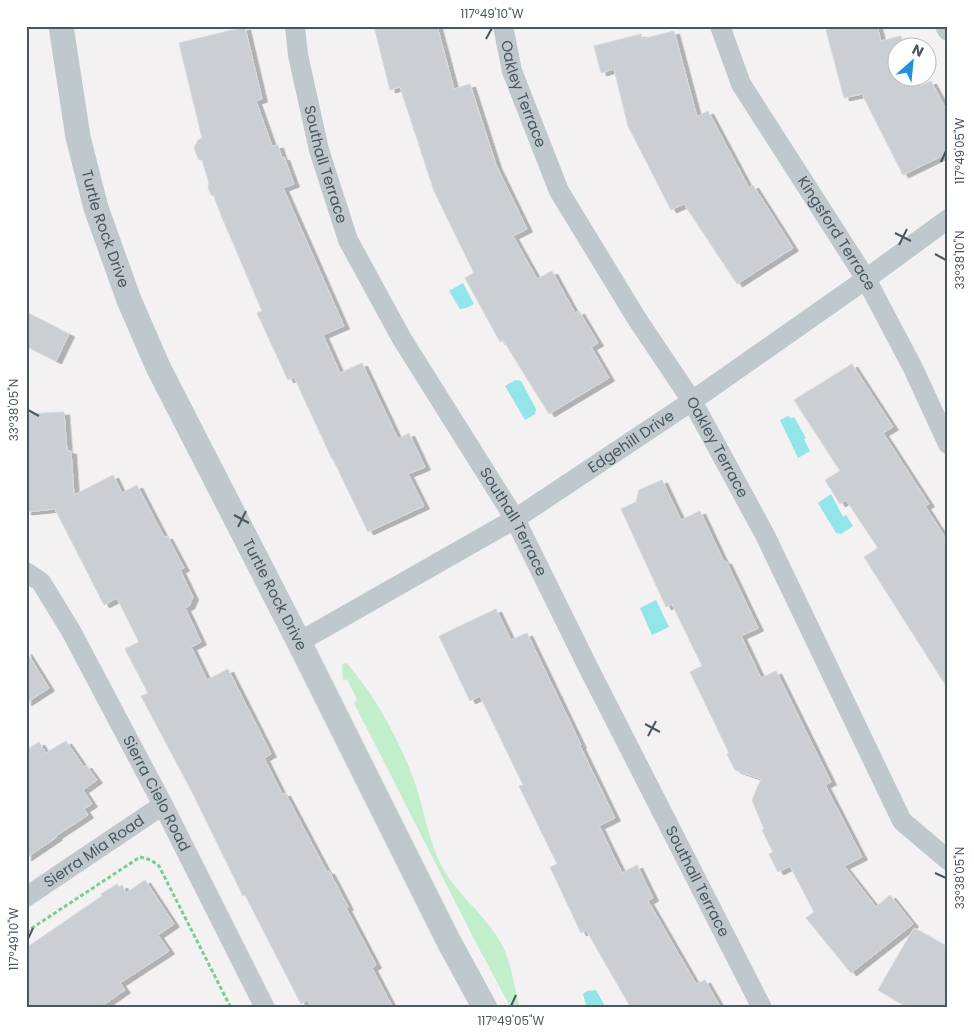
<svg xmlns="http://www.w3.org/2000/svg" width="974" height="1034" font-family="Poppins,sans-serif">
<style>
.green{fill:#c3eecc}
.water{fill:#92e5e9}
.building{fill:#cbcfd3;stroke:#d6d9dc;filter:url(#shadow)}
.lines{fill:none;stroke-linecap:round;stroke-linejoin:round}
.path{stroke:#7ccb97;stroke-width:3;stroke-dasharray:4 2.5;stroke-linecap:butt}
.minor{stroke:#bec8cd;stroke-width:20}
.tertiary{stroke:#bec8cd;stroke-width:25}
.ticks{fill:none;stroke:#4a585e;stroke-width:2}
.labels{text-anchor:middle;stroke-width:4;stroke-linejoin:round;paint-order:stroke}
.street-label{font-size:15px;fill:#4a585e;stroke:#fff}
.neatline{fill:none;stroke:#4a585e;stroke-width:2}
.ticks-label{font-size:12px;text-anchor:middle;fill:#4a585e}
</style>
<defs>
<filter id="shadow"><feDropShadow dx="5.5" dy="3" stdDeviation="0" flood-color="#0004"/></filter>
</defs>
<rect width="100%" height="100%" fill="#f3f1f2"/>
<path class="green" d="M345 663 348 664C355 674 364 684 371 695 388 721 403 750 414 780 424 808 428 840 442 867 458 896 487 916 502 945 512 964 514 987 520 1008H511L474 939 354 703 357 700 347 679 343 681 342 665Z"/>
<g class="water">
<path d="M463 283 474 304 466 308 460 309 449 291Z"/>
<path d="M515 380 521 381 536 409 535 414 525 420 505 386Z"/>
<path d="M788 416 791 418 794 417 806 438 804 439 810 451 798 458 780 420Z"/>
<path d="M831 494 843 517 846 515 853 526 841 534 836 533 818 503Z"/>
<path d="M656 600 669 627 652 635 640 608Z"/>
<path d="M596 990 606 1008H592L586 1005 583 994 587 991Z"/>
</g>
<g class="building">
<path d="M374 26H437L454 89 470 84 496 165 527 229 513 236 537 279 552 271 575 313 579 311 598 343 591 347 609 378 549 414 503 340 500 342 465 278 474 273 434 191 400 87 390 90Z"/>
<path d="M840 26H877L881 41 901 36 904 48H896V78H913L916 88 931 81 948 113V153L903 175 862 94 844 98 826 30Z"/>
<path d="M245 27 262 99 256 101 272 146 278 145 282 158 284 157 294 184 283 188 344 326 323 335 340 373 362 363 398 439 409 433 425 467 408 474 424 506 368 532 333 459H332L294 377 288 380 257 313 262 311 221 215 214 196 211 195 208 187 209 183 202 160H199L194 148 198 140 202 138 179 43Z"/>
<path d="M674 31 697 117 708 111 749 188 753 185 793 248 737 284 684 204 671 210 628 126 614 69 601 73 594 46 641 34 642 39Z"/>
<path d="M26 312 69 334 56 361 26 346Z"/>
<path d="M852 364 893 427 883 433 929 504 925 506 948 542V689L864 557 878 548 846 500 840 504 825 480 840 471 794 400Z"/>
<path d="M64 412 67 451H71L74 495 113 475 122 493 137 485 164 537 167 536 184 568 180 570 193 597 189 606 185 608 201 642 191 647 207 680 228 669 271 754 264 758 282 794 285 793 327 872 329 871 348 907 346 908 376 965 372 968 393 1008H311L308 1000 301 1004 245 895 243 896 192 792 141 696 148 693 125 649 139 642 117 598 104 605 55 509 26 512V414Z"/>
<path d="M662 480 681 520 700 511 724 562 726 561 758 628 741 636 761 678 776 671 831 782 825 785 862 857 844 866 876 907 890 895 913 924 851 973 806 918 814 912 790 866 778 872 769 854 773 852 762 830 764 829 752 800 761 779 735 770 727 754 729 753 690 672 702 666 672 604 666 607 621 509 636 502 639 490Z"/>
<path d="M496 609 511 640 527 633 581 745 580 746 615 818 599 826 622 873 637 865 653 898 648 901 696 984 705 980 721 1008H631L586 930 581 933 550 867 557 864 519 786 523 785 480 696 470 701 439 636Z"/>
<path d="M26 651 49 688 26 703Z"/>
<path d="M66 741 84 767 86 765 97 780 83 790 92 804 84 809 88 815 56 836 57 837 26 858V750L39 742 46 753Z"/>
<path d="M145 880 174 924 158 935 169 951 120 983 125 990 99 1008H26V948L102 896 101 894 117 884 119 887 122 885 126 893Z"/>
<path d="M914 928 948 947V1008H908L878 990Z"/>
</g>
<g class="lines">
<path class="path" d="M26 932 140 857 151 860 159 866 231 1008"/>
<g class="minor">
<path id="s1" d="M295 26 298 55 319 150 348 240 402 339 515 519 589 669 762 1008"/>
<path id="s2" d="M503 26 512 71 559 191 637 319 692 401 708 430 765 535 902 821 948 860"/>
<path id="s3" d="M720 26 741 84 866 279 913 368 948 444"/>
<path d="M945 26 948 31"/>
<path id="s4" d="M26 572 41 582 71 631 163 805 265 1008"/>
<path id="s5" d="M299 642 515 519 692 401 866 279 948 219"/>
<path id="s6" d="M26 897 163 805"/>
</g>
<path class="tertiary" id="s7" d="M61 26 78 137 96 208 129 300 158 367 299 642 449 942 485 1008"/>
</g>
<path class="ticks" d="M486 39 492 28M941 162 946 151M895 233 911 241M899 245 907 229M935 254 946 260M28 410 39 416M234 515 249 523M238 527 246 511M645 724 660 732M648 736 656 721M935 873 946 878M28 939 33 928M511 1006 516 995"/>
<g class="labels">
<g class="street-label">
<text dy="5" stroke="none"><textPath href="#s2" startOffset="71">Oakley Terrace</textPath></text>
<text dy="5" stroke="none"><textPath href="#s1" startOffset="142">Southall Terrace</textPath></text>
<text dy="5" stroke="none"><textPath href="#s7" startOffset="208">Turtle Rock Drive</textPath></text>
<text dy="5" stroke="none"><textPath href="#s3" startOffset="239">Kingsford Terrace</textPath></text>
<text dy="5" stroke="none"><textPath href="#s5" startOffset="388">Edgehill Drive</textPath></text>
<text dy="5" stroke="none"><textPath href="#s2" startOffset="476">Oakley Terrace</textPath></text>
<text dy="5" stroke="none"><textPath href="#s1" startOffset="548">Southall Terrace</textPath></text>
<text dy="5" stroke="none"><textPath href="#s7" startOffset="612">Turtle Rock Drive</textPath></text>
<text dy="5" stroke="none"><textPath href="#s4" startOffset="259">Sierra Cielo Road</textPath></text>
<text dy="5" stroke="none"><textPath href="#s6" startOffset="82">Sierra Mia Road</textPath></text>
<text dy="5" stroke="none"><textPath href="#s1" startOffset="952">Southall Terrace</textPath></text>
</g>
</g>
<rect width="974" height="1034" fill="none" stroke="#ffffff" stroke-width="55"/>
<g transform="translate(912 62) rotate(27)"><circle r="24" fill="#ffffff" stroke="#b7bcbf"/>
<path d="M0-4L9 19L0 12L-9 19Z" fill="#2192de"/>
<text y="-8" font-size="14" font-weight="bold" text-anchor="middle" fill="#4a585e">N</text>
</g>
<rect x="28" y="28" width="918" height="978" class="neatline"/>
<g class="ticks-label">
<text x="492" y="18">117°49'10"W</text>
<text transform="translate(960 151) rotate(-90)" y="4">117°49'05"W</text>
<text transform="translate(960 260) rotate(-90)" y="4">33°38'10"N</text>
<text transform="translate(14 410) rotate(-90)" y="4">33°38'05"N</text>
<text transform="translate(960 878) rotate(-90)" y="4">33°38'05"N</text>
<text transform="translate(14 939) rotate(-90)" y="4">117°49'10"W</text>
<text x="511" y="1025">117°49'05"W</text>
</g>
</svg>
